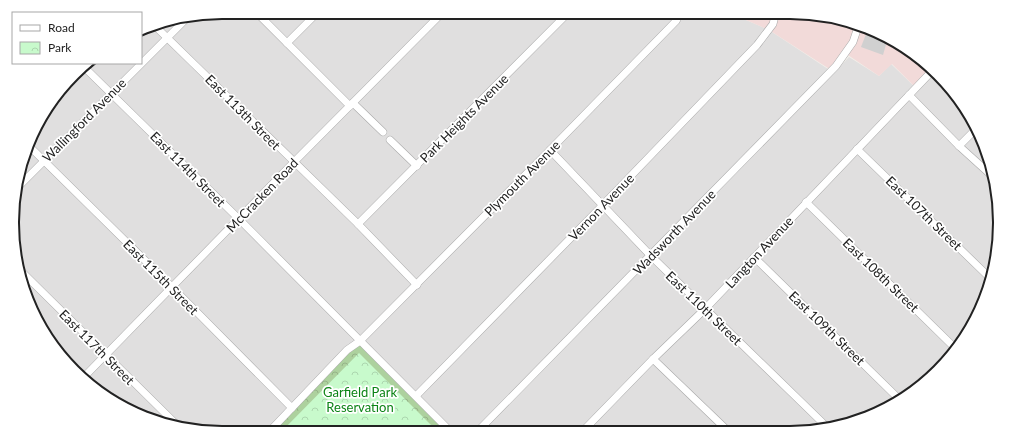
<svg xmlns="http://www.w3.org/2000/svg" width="1012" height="445" font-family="Lato,sans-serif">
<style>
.residential{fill:#e0dfdf}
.commercial{fill:#f2dad9}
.religious{fill:#d0d0d0}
.forest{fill:url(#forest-crowns)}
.park{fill:url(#park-crowns)}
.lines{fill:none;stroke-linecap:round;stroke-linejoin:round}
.minor-casing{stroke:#a9a9a9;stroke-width:8}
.minor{stroke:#fff;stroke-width:7}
.labels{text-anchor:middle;stroke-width:3.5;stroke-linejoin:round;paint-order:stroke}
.street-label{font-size:13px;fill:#222;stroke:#fff}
.park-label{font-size:13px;fill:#0c8416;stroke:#fff}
.rim{fill:none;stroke:#222;stroke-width:2}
</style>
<defs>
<pattern id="forest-crowns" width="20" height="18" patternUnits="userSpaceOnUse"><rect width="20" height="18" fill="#add19e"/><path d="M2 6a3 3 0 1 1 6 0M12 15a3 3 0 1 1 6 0" fill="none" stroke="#95b388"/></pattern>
<pattern id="park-crowns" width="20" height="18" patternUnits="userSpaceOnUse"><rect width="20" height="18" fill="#c8facc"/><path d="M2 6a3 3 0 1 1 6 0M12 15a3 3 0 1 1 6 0" fill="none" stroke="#acd6af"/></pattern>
</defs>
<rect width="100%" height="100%" fill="#f2efe9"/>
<path class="residential" d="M223 12H710L727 20 732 14 769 30 834 73 849 57 879 76 891 64 918 90 935 73 978 130 1000 209 989 290 964 340 928 381 882 411 817 431 223 433 155 422 84 381 40 328 16 263V182L40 117 84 64 86 63H141V31L155 23Z"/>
<path class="commercial" d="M710 12H790L857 23 928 64 933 70 916 88 892 64 879 76 845 53 831 70 769 30 732 14 727 20Z"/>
<path class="religious" d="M868 29 887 41 883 55 861 47Z"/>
<path class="forest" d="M360 341 451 432 268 433Z"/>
<path class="park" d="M359 353 438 432 280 433Z"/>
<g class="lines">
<g class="minor-casing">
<g id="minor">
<path d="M256 12 350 106"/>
<path d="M153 24 358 224 417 285"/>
<path d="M287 43 318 12"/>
<path d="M83 66 239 219 451 432"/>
<path d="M909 95 959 146 991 175"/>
<path d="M353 103 383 132"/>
<path d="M390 140 417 166"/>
<path d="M29 146 172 287 292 408"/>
<path d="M959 146 977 128"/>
<path d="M857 149 990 278"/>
<path d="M550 150 651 256 828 428"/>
<path d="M16 189 187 18"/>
<path d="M806 202 956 349"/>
<path d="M358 224 569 12"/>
<path d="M754 257 900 400"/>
<path d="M18 268 177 425"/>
<path d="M653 359 728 431"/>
<path d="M82 379 294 162 443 12"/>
<path d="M416 396 599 209 757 45 773 24 776 12"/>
<path d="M477 432 836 66 853 42 859 24"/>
<path d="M582 432 653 359 705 309 933 70"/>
<path d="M268 433 347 350 360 341 550 150 676 21 681 12"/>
</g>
</g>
<use href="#minor" class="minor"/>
</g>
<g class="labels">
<g class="street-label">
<text transform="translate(243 112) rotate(45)" y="5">East 113th Street</text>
<text transform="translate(464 118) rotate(-45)" y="5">Park Heights Avenue</text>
<text transform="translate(84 120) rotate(-45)" y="5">Wallingford Avenue</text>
<text transform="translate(188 169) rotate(45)" y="5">East 114th Street</text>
<text transform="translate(522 178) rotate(-45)" y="5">Plymouth Avenue</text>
<text transform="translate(262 195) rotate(-46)" y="5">McCracken Road</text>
<text transform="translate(601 207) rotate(-46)" y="5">Vernon Avenue</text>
<text transform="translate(924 213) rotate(44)" y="5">East 107th Street</text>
<text transform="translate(674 232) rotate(-46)" y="5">Wadsworth Avenue</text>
<text transform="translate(759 252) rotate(-47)" y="5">Langton Avenue</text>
<text transform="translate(881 275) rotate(44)" y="5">East 108th Street</text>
<text transform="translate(161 277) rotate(45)" y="5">East 115th Street</text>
<text transform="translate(704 308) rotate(44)" y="5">East 110th Street</text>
<text transform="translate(827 328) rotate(44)" y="5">East 109th Street</text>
<text transform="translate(97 347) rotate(45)" y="5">East 117th Street</text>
</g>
<g class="park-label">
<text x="360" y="397">Garfield Park<tspan x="360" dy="15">Reservation</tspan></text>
</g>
</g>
<path d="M0 0H1012V445H0ZM222 19H790A203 203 0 0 1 993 222V223A203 203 0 0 1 790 426H222A203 203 0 0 1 19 223V222A203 203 0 0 1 222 19Z" fill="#fff" fill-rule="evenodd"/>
<path class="rim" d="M222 19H790A203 203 0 0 1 993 222V223A203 203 0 0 1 790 426H222A203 203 0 0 1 19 223V222A203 203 0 0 1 222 19Z"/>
<rect x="12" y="12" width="130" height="52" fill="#ffffff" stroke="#a7a7a7"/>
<rect x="20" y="25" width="20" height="6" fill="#ffffff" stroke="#a7a7a7"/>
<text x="48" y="32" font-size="12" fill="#222222">Road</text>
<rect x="20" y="42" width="20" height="12" fill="url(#park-crowns)" stroke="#a7a7a7"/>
<text x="48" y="52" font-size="12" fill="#222222">Park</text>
</svg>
